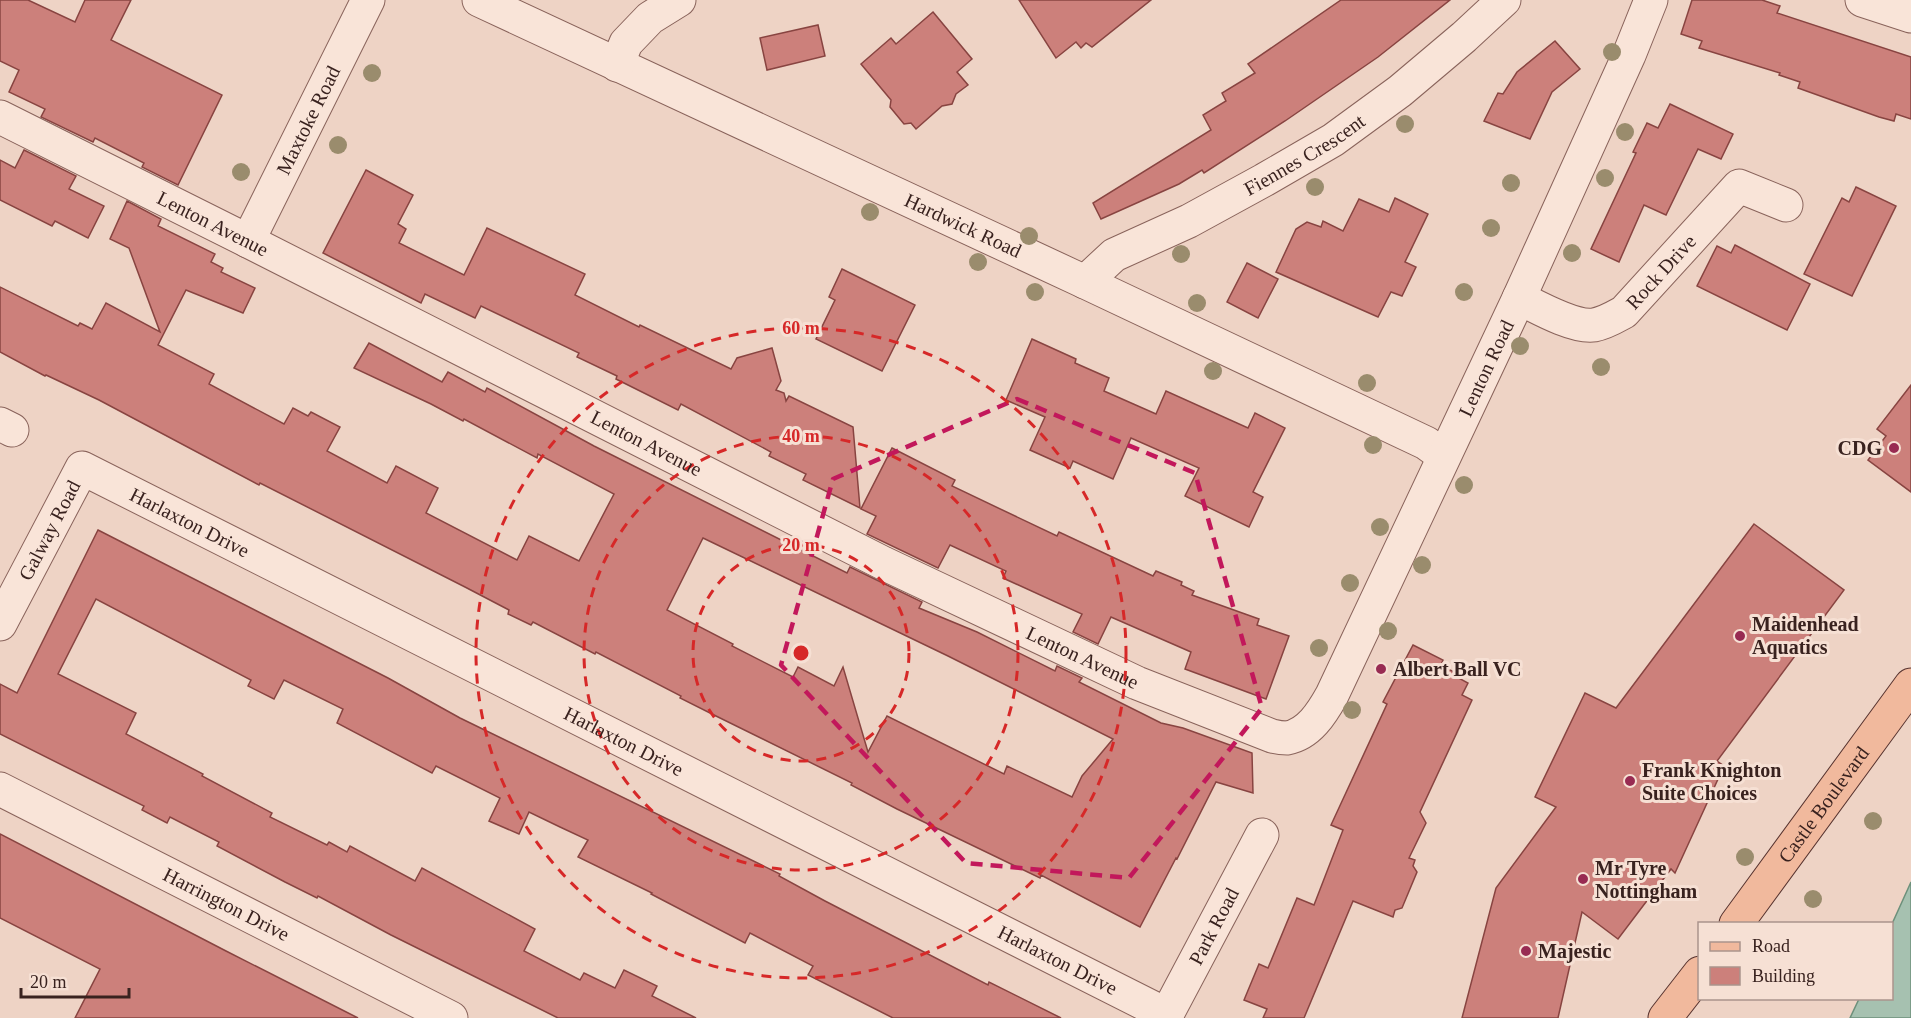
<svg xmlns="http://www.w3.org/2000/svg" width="1911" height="1018" font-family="'Times New Roman',serif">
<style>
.water{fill:#a6c1b0;stroke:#6d907b;stroke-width:1.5}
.building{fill:#cc807b;stroke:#884441;stroke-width:1.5;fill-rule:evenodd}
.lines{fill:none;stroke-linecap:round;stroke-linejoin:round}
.minor-casing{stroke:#89635b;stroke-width:35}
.major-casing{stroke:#57332f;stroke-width:35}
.minor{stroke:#f9e4d8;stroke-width:33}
.major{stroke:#f1b99d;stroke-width:33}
.tree{fill:#9a8c6d}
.marked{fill:none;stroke:#c2185b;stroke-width:4.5;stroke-dasharray:12 8;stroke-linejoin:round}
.ring{fill:none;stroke:#d62828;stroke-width:3;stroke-dasharray:10 8}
.poi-dot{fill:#982b52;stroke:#f6e0d4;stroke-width:2}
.labels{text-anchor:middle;stroke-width:6;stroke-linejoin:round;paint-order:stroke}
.street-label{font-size:20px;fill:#39221f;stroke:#f6e0d4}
.poi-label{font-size:20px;font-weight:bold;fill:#39221f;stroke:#f6e0d4;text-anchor:start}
.centre{fill:#d62828;stroke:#f6e0d4;stroke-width:3}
.ring-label{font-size:18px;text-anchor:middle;font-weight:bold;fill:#d62828;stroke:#f6e0d4;stroke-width:6;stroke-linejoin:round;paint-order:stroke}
</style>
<rect width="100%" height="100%" fill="#eed3c5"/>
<path class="water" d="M1911 882V1018H1850L1859 999 1892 998V924Z"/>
<g class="building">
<path d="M0 0H28L75 22 85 0H131L111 40 222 95 178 185 142 167 144 163 95 138 93 142 41 117 45 109 9 92 19 70 0 61Z"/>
<path d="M1019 0H1151L1092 47 1086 43 1081 48 1076 42 1056 58Z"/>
<path d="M1341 0H1450L1378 57 1285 121 1204 173 1202 170 1179 184 1101 219 1093 203 1211 130 1203 115 1226 101 1222 93 1255 73 1248 64Z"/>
<path d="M1692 0H1762L1780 6 1777 13 1911 57V119L1896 114 1894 121 1879 117 1798 88 1800 82 1779 75 1780 73 1699 48 1702 41 1681 34Z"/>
<path d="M933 12 972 59 957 72 968 85 956 94 952 104 942 106 916 129 911 123 904 124 890 107 891 100 861 64 891 38 896 44Z"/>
<path d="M818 25 825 56 767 70 760 38Z"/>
<path d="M1555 41 1580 69 1552 92 1530 139 1484 121 1498 93 1503 94 1517 72Z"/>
<path d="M1670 104 1733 134 1721 159 1698 149 1666 215 1644 205 1619 262 1591 249 1636 153 1633 152 1647 123 1658 128Z"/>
<path d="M24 150 76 176 69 189 104 206 88 238 55 221 52 226 0 200V160L15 168Z"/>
<path d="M366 170 413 195 398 224 406 229 399 243 464 275 487 228 585 274 575 295 639 327 640 325 731 369 737 358 772 348 781 381 776 390 784 393 786 401 789 396 853 427 860 508 803 480 806 474 769 456 771 452 681 404 678 410 616 379 617 376 577 357 579 353 481 306 475 318 425 294 421 303 323 253Z"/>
<path d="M1856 187 1896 206 1852 296 1804 274 1842 198 1849 202Z"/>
<path d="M1395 198 1428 214 1405 262 1416 267 1402 296 1391 292 1378 317 1276 272 1296 229 1307 222 1321 227 1323 221 1343 231 1359 199 1389 212Z"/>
<path d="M127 201 161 219 158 226 215 254 211 262 223 268 221 272 255 288 243 313 186 290 158 345 214 374 209 384 284 424 293 408 308 416 311 412 340 427 327 451 387 483 396 466 438 488 426 513 517 560 529 536 579 561 614 494 538 454 537 458 464 419 463 421 431 404 354 368 369 343 442 382 448 372 485 392 487 388 594 446 847 573 850 567 922 602 919 608 977 632 1055 671 1057 666 1082 678 1079 682 1161 723 1183 728 1252 753 1253 793 1216 782 1177 859 1176 858 1140 927 1041 875 1040 878 897 809 851 785 852 783 716 716 680 698 681 696 596 652 595 654 533 622 531 625 508 614 509 610 465 587 260 483 259 485 99 400 46 375 45 376 0 352V287L78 326 80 323 92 329 106 303 160 332 129 248 110 239ZM703 538 948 656 1113 739 1082 776 1072 797 1007 766 1004 774 887 716 868 752 843 667 834 686 798 667 793 677 732 646 733 644 667 610Z"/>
<path d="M1735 245 1810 284 1787 330 1697 286 1717 246 1731 253Z"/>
<path d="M1247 263 1278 279 1258 318 1227 302Z"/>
<path d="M842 269 915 305 882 371 816 339 835 300 829 297Z"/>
<path d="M1032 339 1076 359 1075 363 1109 378 1104 391 1156 414 1166 391 1248 428 1255 413 1285 428 1253 492 1263 497 1249 527 1185 496 1199 468 1131 438 1113 479 1073 461 1070 468 1030 450 1045 417 1006 400Z"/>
<path d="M1911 385V492L1868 460 1886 436 1877 429Z"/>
<path d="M892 448 955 480 952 486 1057 536 1059 532 1153 576 1156 571 1182 582 1181 585 1194 591 1192 595 1259 619 1257 625 1289 636 1266 699 1185 669 1191 652 1111 617 1098 644 1073 632 1082 614 1003 578 1006 571 950 545 938 568 867 534 876 516 861 509Z"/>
<path d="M1754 524 1844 590 1717 761 1724 766 1675 873 1671 869 1618 939 1582 912 1558 1018H1462L1496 888 1556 807 1535 797 1585 693 1616 708Z"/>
<path d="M98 530 388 678 460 718 780 874 779 876 825 901 988 985 989 982 1061 1018H893L808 975 813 966 750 933 745 943 651 894 652 893 578 857 588 840 560 827 529 812 519 834 489 821 500 798 436 766 432 773 337 723 343 709 284 680 274 699 248 686 251 680 96 599 58 674 136 713 126 734 203 774 202 776 272 813 270 817 327 845 329 842 347 852 350 846 415 881 422 868 535 929 524 951 580 980 584 973 615 988 624 970 657 986 652 996 696 1018H558L391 935 318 896 317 898 285 882 217 846 219 842 170 817 167 823 142 810 144 806 0 734V684L17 693Z"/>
<path d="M1413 645 1443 660 1441 665 1454 672 1453 675 1468 683 1462 695 1472 700 1420 812 1426 823 1409 858 1415 860 1413 866 1417 872 1402 908 1395 910 1393 917 1353 901 1304 1018H1263L1267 1009 1244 1000 1259 964 1268 968 1297 898 1314 905 1343 830 1331 825 1387 704 1383 702Z"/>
<path d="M0 834 226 951 358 1018H75L100 969 0 918Z"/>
</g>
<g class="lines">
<g class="minor-casing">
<g id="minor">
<path id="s1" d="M479 0 1085 282 1426 443 1444 456"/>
<path d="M1862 0 1911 16"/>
<path d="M617 65 626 43 650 18 679 0"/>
<path id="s2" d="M0 117 248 241 883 563 1137 683 1272 736C1276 737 1282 738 1287 738 1309 734 1322 713 1332 695L1519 298 1629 55 1651 0"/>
<path id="s3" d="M248 241 368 0"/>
<path id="s4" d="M1085 282 1114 255 1189 221 1264 180 1333 140 1400 91 1464 37 1504 0"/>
<path id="s5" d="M1519 298C1537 307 1574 328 1594 325 1605 323 1615 317 1624 312L1739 186 1786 205"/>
<path d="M0 424 12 430"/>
<path id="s6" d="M0 624 82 468 1167 1015"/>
<path id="s7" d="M0 789 451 1018"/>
<path id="s8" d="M1165 1018 1262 835"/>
</g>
</g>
<g class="major-casing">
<g id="major">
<path id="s9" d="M1736 924 1911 685"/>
<path d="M1665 1018 1700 973"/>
</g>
</g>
<use href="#minor" class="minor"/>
<use href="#major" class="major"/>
</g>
<g class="tree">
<circle cx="1612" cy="52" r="9"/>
<circle cx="372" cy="73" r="9"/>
<circle cx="1405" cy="124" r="9"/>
<circle cx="1625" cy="132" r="9"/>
<circle cx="338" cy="145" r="9"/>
<circle cx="241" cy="172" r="9"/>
<circle cx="1605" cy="178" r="9"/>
<circle cx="1511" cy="183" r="9"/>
<circle cx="1315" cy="187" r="9"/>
<circle cx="870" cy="212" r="9"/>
<circle cx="1491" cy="228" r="9"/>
<circle cx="1029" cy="236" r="9"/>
<circle cx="1572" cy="253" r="9"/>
<circle cx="1181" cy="254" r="9"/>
<circle cx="978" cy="262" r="9"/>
<circle cx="1035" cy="292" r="9"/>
<circle cx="1464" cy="292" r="9"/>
<circle cx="1197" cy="303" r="9"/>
<circle cx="1520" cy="346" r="9"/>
<circle cx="1601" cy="367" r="9"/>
<circle cx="1213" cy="371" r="9"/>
<circle cx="1367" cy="383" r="9"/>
<circle cx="1373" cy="445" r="9"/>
<circle cx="1464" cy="485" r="9"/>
<circle cx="1380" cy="527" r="9"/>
<circle cx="1422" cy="565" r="9"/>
<circle cx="1350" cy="583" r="9"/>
<circle cx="1388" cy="631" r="9"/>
<circle cx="1319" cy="648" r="9"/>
<circle cx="1352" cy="710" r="9"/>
<circle cx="1873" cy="821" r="9"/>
<circle cx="1745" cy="857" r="9"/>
<circle cx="1813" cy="899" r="9"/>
</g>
<path class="marked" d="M1017 399 1195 473 1262 708 1129 878 966 863 781 665 833 479Z"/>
<g class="ring">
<circle cx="801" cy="653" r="108"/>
<circle cx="801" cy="653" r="217"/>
<circle cx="801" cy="653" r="325"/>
</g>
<g class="poi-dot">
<circle cx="1894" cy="448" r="6"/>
<circle cx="1740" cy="636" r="6"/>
<circle cx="1381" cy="669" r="6"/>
<circle cx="1630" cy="781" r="6"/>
<circle cx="1583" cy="879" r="6"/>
<circle cx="1526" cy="951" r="6"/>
</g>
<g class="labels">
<g class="street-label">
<text dy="7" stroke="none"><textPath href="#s3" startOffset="135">Maxtoke Road</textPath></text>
<text dy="7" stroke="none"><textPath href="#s4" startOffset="255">Fiennes Crescent</textPath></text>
<text dy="7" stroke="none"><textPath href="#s2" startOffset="238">Lenton Avenue</textPath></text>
<text dy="7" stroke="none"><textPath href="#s1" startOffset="534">Hardwick Road</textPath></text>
<text dy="7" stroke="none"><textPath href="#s5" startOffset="168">Rock Drive</textPath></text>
<text dy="7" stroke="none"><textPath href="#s2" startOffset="1856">Lenton Road</textPath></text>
<text dy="7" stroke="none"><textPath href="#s2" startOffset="724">Lenton Avenue</textPath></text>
<text dy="7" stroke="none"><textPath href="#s6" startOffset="297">Harlaxton Drive</textPath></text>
<text dy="7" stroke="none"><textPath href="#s6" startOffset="106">Galway Road</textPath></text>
<text dy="7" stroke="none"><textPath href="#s2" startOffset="1210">Lenton Avenue</textPath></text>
<text dy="7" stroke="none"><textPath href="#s6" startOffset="783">Harlaxton Drive</textPath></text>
<text dy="7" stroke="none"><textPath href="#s9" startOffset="148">Castle Boulevard</textPath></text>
<text dy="7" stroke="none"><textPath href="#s7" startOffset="254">Harrington Drive</textPath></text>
<text dy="7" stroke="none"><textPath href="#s8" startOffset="104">Park Road</textPath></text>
<text dy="7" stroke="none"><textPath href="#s6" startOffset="1269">Harlaxton Drive</textPath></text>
</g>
<g class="poi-label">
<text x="1882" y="455" text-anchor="end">CDG</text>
<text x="1752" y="631">Maidenhead<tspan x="1752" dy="23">Aquatics</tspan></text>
<text x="1393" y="676">Albert Ball VC</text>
<text x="1642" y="777">Frank Knighton<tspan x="1642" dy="23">Suite Choices</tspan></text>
<text x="1595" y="875">Mr Tyre<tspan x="1595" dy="23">Nottingham</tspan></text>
<text x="1538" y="958">Majestic</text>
</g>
</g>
<circle cx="801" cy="653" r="9" class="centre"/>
<g class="ring-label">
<text x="801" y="334">60 m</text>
<text x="801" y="442">40 m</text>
<text x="801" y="551">20 m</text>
</g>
<rect x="1698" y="922" width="195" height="78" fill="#f6e0d4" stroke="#aa948c" stroke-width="1.5"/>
<rect x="1710" y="942" width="30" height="9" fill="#f1b99d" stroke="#aa948c" stroke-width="1.5"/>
<text x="1752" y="952" font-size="18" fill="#39221f">Road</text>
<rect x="1710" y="967" width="30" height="18" fill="#cc807b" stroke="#aa948c" stroke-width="1.5"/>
<text x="1752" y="982" font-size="18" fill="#39221f">Building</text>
<path d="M21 988v9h108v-9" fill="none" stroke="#39221f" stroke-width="3"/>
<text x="30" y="988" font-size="18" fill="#39221f" stroke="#f6e0d4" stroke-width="4.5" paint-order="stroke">20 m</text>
</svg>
